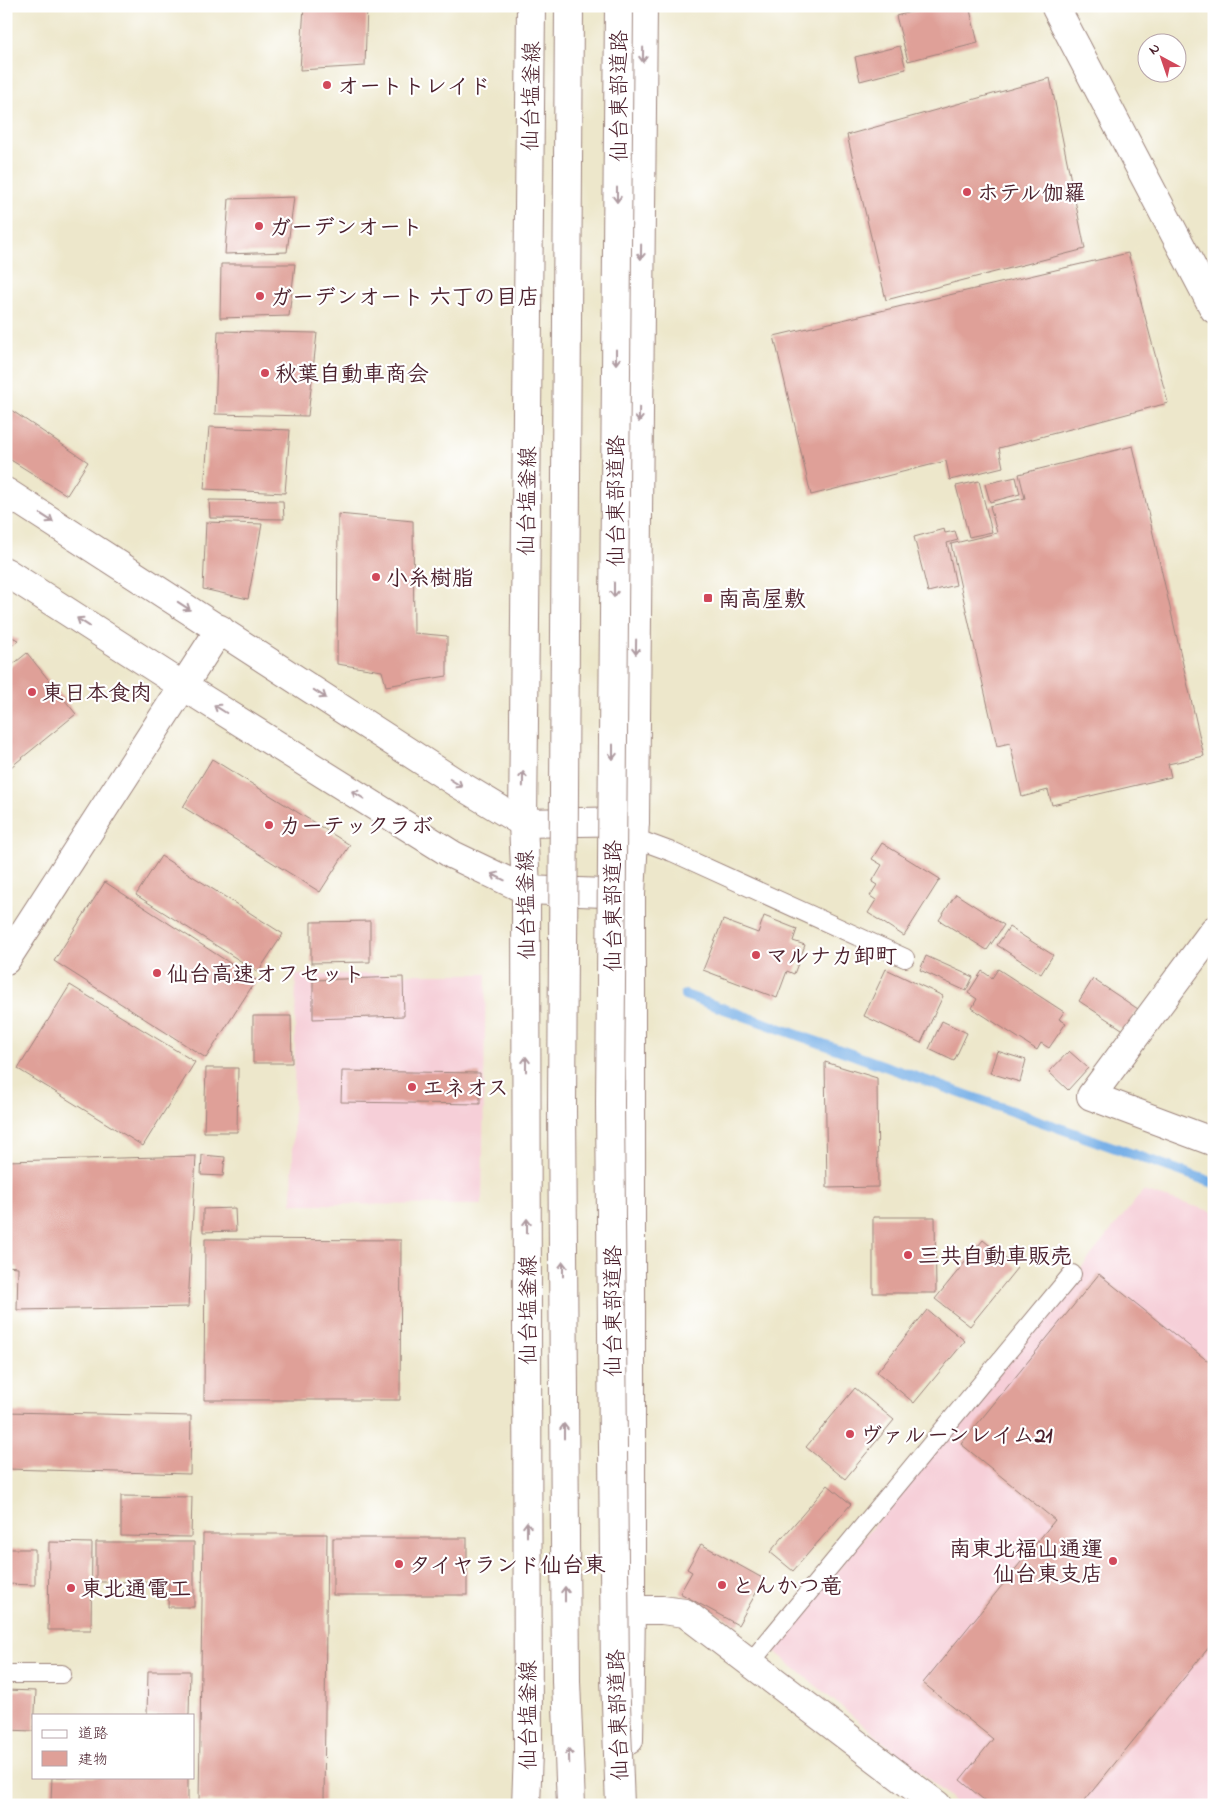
<svg xmlns="http://www.w3.org/2000/svg" width="1220" height="1811" font-family="'Indie Flower','Klee One',sans-serif">
<style>
.built{fill:#f6cfd8}
.lines{fill:none;stroke-linecap:round;stroke-linejoin:round}
.stream{stroke:#78b0e7;stroke-width:10}
.building{fill:#dfa098}
.lane-casing{stroke:#9c837b;stroke-width:20}
.street-casing{stroke:#9c837b;stroke-width:30}
.secondary-casing{stroke:#9c837b;stroke-width:30}
.primary-casing{stroke:#9c837b;stroke-width:30}
.lane{stroke:#fff;stroke-width:18}
.street{stroke:#fff;stroke-width:28}
.secondary{stroke:#fff;stroke-width:28}
.primary{stroke:#fff;stroke-width:28}
.highway-bridge-casing{stroke:#9c837b;stroke-width:30;stroke-linecap:butt}
.highway-bridge{stroke:#fff;stroke-width:28}
.oneway{stroke:#ae9aa0}
.poi-dot{fill:#d1495b;stroke:#fff;stroke-width:2}
.labels{text-anchor:middle;stroke-width:4.5;stroke-linejoin:round;paint-order:stroke}
.poi-label{font-size:22px;font-weight:bold;fill:#4a1f2b;stroke:#fff;text-anchor:start}
.street-label{font-size:22px;fill:#4a1f2b;stroke:#fff}
</style>
<rect width="100%" height="100%" fill="#fff"/>
<filter id="ink" filterUnits="userSpaceOnUse"><feTurbulence type="fractalNoise" baseFrequency=".02" numOctaves="2"/><feDisplacementMap in="SourceGraphic" scale="10" xChannelSelector="R" yChannelSelector="G"/><feConvolveMatrix kernelMatrix="1 2 1 2 8 2 1 2 1" color-interpolation-filters="sRGB"/></filter>
<filter id="wash" filterUnits="userSpaceOnUse"><feTurbulence type="fractalNoise" baseFrequency=".0096" numOctaves="4" result="noise"/><feDisplacementMap in="SourceGraphic" scale="20" xChannelSelector="R" yChannelSelector="G"/><feGaussianBlur stdDeviation="1.12" result="paint"/><feColorMatrix in="noise" values="0 0 0 0 0 0 0 0 0 0 0 0 0 0 0 0 0 1.4 0 .05"/><feComposite in="paint" operator="in"/></filter>
<g filter="url(#wash)">
<rect width="100%" height="100%" fill="#ede7cb"/>
<g class="built">
<path d="M296 974H486L482 1205 292 1204Z"/>
<path d="M1143 1191 1214 1212V1805H955L950 1797 773 1650Z"/>
</g>
<g class="lines">
<path class="stream" d="M685 995 1214 1183"/>
</g>
<g id="blocks">
<g class="building">
<path d="M304 6H367L365 66 300 70Z"/>
<path d="M933 6H969L978 43 908 61 896 16Z"/>
<path d="M900 46 906 69 860 81 855 57Z"/>
<path d="M1050 78 1085 249 886 300 847 135Z"/>
<path d="M294 197 287 252 225 254 229 199Z"/>
<path d="M1128 253 1168 403 999 448 1003 467 950 480 946 461 811 495 774 336Z"/>
<path d="M221 264H295L289 316 220 318Z"/>
<path d="M218 331 317 333 308 416 215 414Z"/>
<path d="M8 408 88 462 67 495 6 457V410Z"/>
<path d="M209 427 290 430 285 493 204 489Z"/>
<path d="M1133 446 1204 756 1168 764 1171 777 1052 805 1048 790 1022 797 1010 743 997 746 951 544 997 533 990 506 1025 498 1019 474Z"/>
<path d="M1016 477 1020 494 990 502 985 484Z"/>
<path d="M979 481 992 532 969 537 956 486Z"/>
<path d="M209 500 283 501 284 519 210 518Z"/>
<path d="M338 514 413 521 414 633 447 636V676L386 686 382 671 337 664Z"/>
<path d="M206 522 262 524 248 599 203 589Z"/>
<path d="M944 529 945 533 955 531 958 540 947 543 956 585 928 592 914 537Z"/>
<path d="M6 635 19 640 6 650Z"/>
<path d="M27 653 76 714 6 771V670Z"/>
<path d="M212 759 350 845 320 892 183 807Z"/>
<path d="M882 843 940 879 904 936 868 913 876 900 870 896 877 885 872 882 882 865 872 859Z"/>
<path d="M161 856 283 934 258 972 136 895Z"/>
<path d="M105 882 256 980 206 1058 54 961Z"/>
<path d="M956 894 1004 925 987 950 939 920Z"/>
<path d="M764 916 797 929 793 941 805 945 794 974 787 971 777 998 703 970 723 920 758 933Z"/>
<path d="M370 921V962L311 963V922Z"/>
<path d="M1009 927 1053 955 1041 974 997 945Z"/>
<path d="M926 956 973 977 966 991 920 970Z"/>
<path d="M886 969 943 996 921 1043 864 1016Z"/>
<path d="M998 969 1064 1012 1059 1019 1066 1023 1049 1048 1041 1043 1037 1050 972 1008 977 999 968 993 982 971 992 978Z"/>
<path d="M403 977 404 1016 313 1019V980Z"/>
<path d="M1093 979 1138 1009 1125 1031 1079 1001Z"/>
<path d="M70 985 195 1062 143 1146 18 1069Z"/>
<path d="M253 1016H291L292 1063H253Z"/>
<path d="M942 1021 967 1033 954 1061 929 1049Z"/>
<path d="M997 1051 1026 1060 1020 1082 990 1073Z"/>
<path d="M1069 1051 1088 1068 1068 1090 1049 1072Z"/>
<path d="M825 1062 877 1078 878 1187 827 1188Z"/>
<path d="M206 1068H238L237 1132H204Z"/>
<path d="M342 1071 480 1073V1104L341 1102Z"/>
<path d="M202 1155 225 1157 223 1176 201 1175Z"/>
<path d="M196 1156 188 1307 17 1310 18 1267 6 1266V1161Z"/>
<path d="M235 1208 236 1231 203 1232V1209Z"/>
<path d="M873 1217H935L936 1293H873Z"/>
<path d="M205 1239 401 1240 400 1400H204Z"/>
<path d="M983 1240 1017 1268 970 1326 935 1299Z"/>
<path d="M1099 1274 1214 1366V1641L1081 1805H990L960 1780 993 1739 923 1683 1055 1520 961 1444Z"/>
<path d="M927 1310 965 1341 914 1403 877 1372Z"/>
<path d="M855 1388 894 1420 845 1479 806 1447Z"/>
<path d="M6 1412 191 1416 190 1474 6 1469Z"/>
<path d="M828 1485 851 1504 793 1571 770 1552Z"/>
<path d="M121 1496 192 1497 191 1537 121 1536Z"/>
<path d="M203 1534H327L324 1802 199 1801Z"/>
<rect x="333" y="1538" width="134" height="57"/>
<path d="M49 1542 92 1543 91 1630H48Z"/>
<path d="M96 1542H194V1607H168L169 1582H96Z"/>
<path d="M701 1544 764 1579 738 1625 680 1593 692 1572 687 1569Z"/>
<path d="M6 1549H35V1585L6 1584Z"/>
<path d="M148 1671H190L189 1715H147Z"/>
<path d="M6 1690 36 1691 34 1731 6 1730Z"/>
<path d="M52 1777H188V1803L51 1802Z"/>
</g>
</g>
</g>
<g filter="url(#ink)">
<use href="#blocks" fill-opacity="0" stroke="#9c837b" stroke-width="1"/>
<g class="lines">
<g class="lane-casing">
<g id="lane">
<path d="M634 838 672 852 905 958"/>
<path d="M750 1663 1072 1274"/>
<path d="M6 1674H62"/>
</g>
</g>
<g class="street-casing">
<g id="street">
<path d="M1056 8 1214 309"/>
<path d="M1214 930 1091 1096 1214 1142"/>
<path d="M631 1610H662L685 1613 937 1805"/>
</g>
</g>
<g class="secondary-casing">
<g id="secondary">
<path d="M6 492 455 782 523 823 635 821"/>
<path d="M6 572 183 686 453 855 526 890 631 894"/>
<path d="M6 960 220 629"/>
</g>
</g>
<g class="primary-casing">
<g id="primary">
<path d="M629 1740 631 1610V894L635 821 643 6"/>
<path d="M526 1805 528 1752 526 890 523 823 531 6"/>
</g>
</g>
<use href="#lane" class="lane"/>
<use href="#street" class="street"/>
<use href="#secondary" class="secondary"/>
<use href="#primary" class="primary"/>
<g class="highway-bridge-casing">
<g id="highway-bridge">
<path d="M569 6 562 1106 566 1681 571 1805"/>
<path d="M619 6 610 1104 615 1678 620 1805"/>
</g>
</g>
<use href="#highway-bridge" class="highway-bridge"/>
</g>
<defs><path id="oneway-shaft" d="M-6 0H5M1.5-3L5.5 0L1.5 3" fill="none" stroke-width="1.6" stroke-linecap="round" stroke-linejoin="round" transform="scale(1.25)"/></defs>
<g class="oneway">
<use href="#oneway-shaft" transform="translate(643 55) rotate(91)"/>
<use href="#oneway-shaft" transform="translate(617 195) rotate(90)"/>
<use href="#oneway-shaft" transform="translate(641 252) rotate(91)"/>
<use href="#oneway-shaft" transform="translate(616 357) rotate(90)"/>
<use href="#oneway-shaft" transform="translate(639 415) rotate(91)"/>
<use href="#oneway-shaft" transform="translate(47 518) rotate(33)"/>
<use href="#oneway-shaft" transform="translate(614 590) rotate(90)"/>
<use href="#oneway-shaft" transform="translate(184 606) rotate(33)"/>
<use href="#oneway-shaft" transform="translate(83 622) rotate(-147)"/>
<use href="#oneway-shaft" transform="translate(636 647) rotate(91)"/>
<use href="#oneway-shaft" transform="translate(320 694) rotate(33)"/>
<use href="#oneway-shaft" transform="translate(220 709) rotate(-148)"/>
<use href="#oneway-shaft" transform="translate(613 752) rotate(90)"/>
<use href="#oneway-shaft" transform="translate(523 779) rotate(-89)"/>
<use href="#oneway-shaft" transform="translate(456 783) rotate(32)"/>
<use href="#oneway-shaft" transform="translate(358 795) rotate(-148)"/>
<use href="#oneway-shaft" transform="translate(498 877) rotate(-154)"/>
<use href="#oneway-shaft" transform="translate(526 1064) rotate(-90)"/>
<use href="#oneway-shaft" transform="translate(527 1226) rotate(-90)"/>
<use href="#oneway-shaft" transform="translate(563 1269) rotate(-90)"/>
<use href="#oneway-shaft" transform="translate(564 1431) rotate(-90)"/>
<use href="#oneway-shaft" transform="translate(527 1529) rotate(-90)"/>
<use href="#oneway-shaft" transform="translate(565 1594) rotate(-90)"/>
<use href="#oneway-shaft" transform="translate(569 1756) rotate(-92)"/>
</g>
</g>
<g class="poi-dot">
<circle cx="327" cy="85" r="5"/>
<circle cx="967" cy="192" r="5"/>
<circle cx="259" cy="226" r="5"/>
<circle cx="260" cy="296" r="5"/>
<circle cx="265" cy="373" r="5"/>
<circle cx="376" cy="577" r="5"/>
<rect x="703" y="593" width="10" height="10" rx="2.5"/>
<circle cx="32" cy="692" r="5"/>
<circle cx="269" cy="825" r="5"/>
<circle cx="756" cy="955" r="5"/>
<circle cx="157" cy="973" r="5"/>
<circle cx="412" cy="1087" r="5"/>
<circle cx="908" cy="1255" r="5"/>
<circle cx="850" cy="1434" r="5"/>
<circle cx="1113" cy="1561" r="5"/>
<circle cx="399" cy="1564" r="5"/>
<circle cx="722" cy="1585" r="5"/>
<circle cx="71" cy="1588" r="5"/>
</g>
<g class="labels">
<g class="poi-label">
<text x="337" y="93">オートトレイド</text>
<text x="977" y="200">ホテル伽羅</text>
<text x="269" y="234">ガーデンオート</text>
<text x="270" y="304">ガーデンオート 六丁の目店</text>
<text x="275" y="381">秋葉自動車商会</text>
<text x="386" y="585">小糸樹脂</text>
<text x="718" y="606">南高屋敷</text>
<text x="42" y="700">東日本食肉</text>
<text x="279" y="833">カーテックラボ</text>
<text x="766" y="963">マルナカ卸町</text>
<text x="167" y="981">仙台高速オフセット</text>
<text x="422" y="1095">エネオス</text>
<text x="918" y="1263">三共自動車販売</text>
<text x="860" y="1442">ヴァルーンレイム21</text>
<text x="1103" y="1556" text-anchor="end">南東北福山通運<tspan x="1103" dy="25">仙台東支店</tspan></text>
<text x="409" y="1572">タイヤランド仙台東</text>
<text x="732" y="1593">とんかつ竜</text>
<text x="81" y="1596">東北通電工</text>
</g>
<g class="street-label">
<text transform="translate(530 96) rotate(-89)" y="8">仙台塩釜線</text>
<text transform="translate(618 96) rotate(-90)" y="8">仙台東部道路</text>
<text transform="translate(526 501) rotate(-89)" y="8">仙台塩釜線</text>
<text transform="translate(615 501) rotate(-90)" y="8">仙台東部道路</text>
<text transform="translate(525 905) rotate(-91)" y="8">仙台塩釜線</text>
<text transform="translate(612 906) rotate(-90)" y="8">仙台東部道路</text>
<text transform="translate(527 1310) rotate(-90)" y="8">仙台塩釜線</text>
<text transform="translate(612 1311) rotate(-90)" y="8">仙台東部道路</text>
<text transform="translate(527 1715) rotate(-90)" y="8">仙台塩釜線</text>
<text transform="translate(617 1715) rotate(-92)" y="8">仙台東部道路</text>
</g>
</g>
<rect width="1220" height="1811" fill="none" stroke="#fff" stroke-width="25"/>
<rect x="32" y="1714" width="162" height="65" fill="#ffffff" stroke="#b7a5aa"/>
<rect x="42" y="1730" width="25" height="8" fill="#ffffff" stroke="#b7a5aa"/>
<text x="78" y="1738" font-size="15" fill="#4a1f2b">道路</text>
<rect x="42" y="1751" width="25" height="15" fill="#dfa098" stroke="#b7a5aa"/>
<text x="78" y="1764" font-size="15" fill="#4a1f2b">建物</text>
<g transform="translate(1162 58) rotate(320)"><circle r="24" fill="#ffffff" stroke="#b7a5aa"/>
<path d="M0-4L9 19L0 12L-9 19Z" fill="#d1495b"/>
<text y="-8" font-size="14" font-weight="bold" text-anchor="middle" fill="#4a1f2b">N</text>
</g>
</svg>
